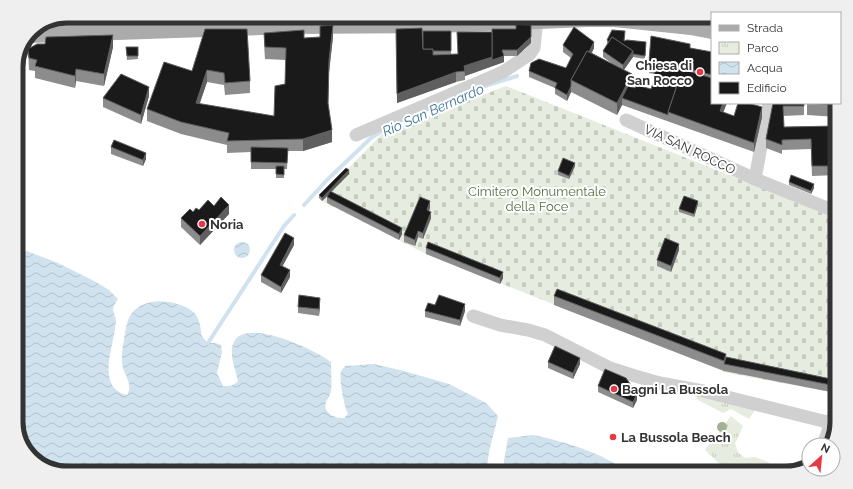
<svg xmlns="http://www.w3.org/2000/svg" width="853" height="489" font-family="Raleway,sans-serif">
<style>
.cemetery{fill:url(#cemetery-stones)}
.park{fill:url(#park-tufts)}
.water{fill:url(#water-waves)}
.lines{fill:none;stroke-linecap:round;stroke-linejoin:round}
.stream{stroke:#cfe2ee;stroke-width:4}
.minor{stroke:#d0d0d0;stroke-width:13}
.primary{stroke:#ababab;stroke-width:20}
.tree{fill:#a2b095}
.wall{fill:#8c8c8c}
.shaded-wall{fill:#5f5f5f}
.building{fill:#1a1a1a;stroke:#5f5f5f}
.poi-dot{fill:#e63946;stroke:#fff;stroke-width:1.5}
.labels{text-anchor:middle;stroke-width:4;stroke-linejoin:round;paint-order:stroke}
.poi-label{font-size:13px;font-weight:bold;fill:#333;stroke:#fff;text-anchor:start}
.street-label{font-size:13px;fill:#333;stroke:#fff}
.park-label{font-size:13px;fill:#56703f;stroke:#fff}
.water-label{font-size:14px;font-style:italic;fill:#3f7597;stroke:#fff}
.rim{fill:none;stroke:#333;stroke-width:5}
</style>
<defs>
<pattern id="cemetery-stones" width="16" height="16" patternUnits="userSpaceOnUse"><rect width="16" height="16" fill="#e6ecdf"/><path d="M2 7V4a2 2 0 0 1 4 0v3zM10 15v-3a2 2 0 0 1 4 0v3z" fill="#c6cbc0"/></pattern>
<pattern id="park-tufts" width="24" height="20" patternUnits="userSpaceOnUse"><rect width="24" height="20" fill="#e6ecdf"/><path d="M3 7l-1-3M5 7V3M7 7l1-3M15 17l-1-3M17 17v-4M19 17l1-3" fill="none" stroke="#c6cbc0"/></pattern>
<pattern id="water-waves" width="16" height="10" patternUnits="userSpaceOnUse"><rect width="16" height="10" fill="#cfe2ee"/><path d="M0 5q4-4 8 0t8 0" fill="none" stroke="#b2c2cd"/></pattern>
</defs>
<rect width="100%" height="100%" fill="#fff"/>
<path class="cemetery" d="M506 86 837 218 836 393 728 373 426 254 322 201 319 198 381 135Z"/>
<g class="park">
<path d="M698 394 755 410 749 419 731 409 723 413 696 399Z"/>
<path d="M731 416 743 426 735 444 738 452 745 458 755 457 770 463 765 473H729L705 450Z"/>
</g>
<g class="water">
<circle cx="242" cy="250" r="8"/>
<path d="M16 247 58 263 96 282 109 290 118 299C116 302 114 305 113 308 113 312 115 316 116 320 116 323 115 326 115 329 112 350 97 388 127 395 134 383 123 375 122 363 121 355 123 346 124 339 125 333 126 326 128 320 134 304 153 299 169 302 179 304 190 307 196 315 201 322 200 329 202 336 203 338 206 341 208 343H215L221 345 222 352 217 373 223 386C230 386 233 386 238 381 236 371 229 355 233 344 244 315 315 350 331 362 331 371 332 381 331 391 330 396 328 398 326 402 322 413 336 419 344 418L348 414C344 406 339 380 341 371 342 370 344 367 345 366L374 364 404 371 449 384 486 403 498 416C495 431 485 459 488 473H67L42 466 25 450 16 425Z"/>
<path d="M533 435C563 441 604 453 628 473H504V461L508 438Z"/>
</g>
<g class="lines">
<g class="stream">
<path d="M485 86 517 76"/>
<path d="M304 205 327 180 371 138 385 129"/>
<path d="M208 343 284 226 294 215"/>
</g>
<g class="minor">
<path d="M107 16 109 29"/>
<path d="M626 120 755 179 837 212"/>
<path d="M356 135 503 72 530 54 534 48 537 19"/>
<path d="M755 179 769 103"/>
<path d="M473 316 500 325 528 330 545 335 610 368 635 376 660 383 703 391 831 423"/>
<path d="M823 445 837 406"/>
</g>
<path class="primary" d="M30 33 290 24 437 23 587 17H615L691 25 712 29"/>
</g>
<circle class="tree" cx="722" cy="427" r="5"/>
<g class="wall">
<path d="M67 16H93L64 17Z"/>
<path d="M205 29 250 81V93L225 95 224 85 207 82 199 104 274 116 285 84 286 60 265 59 264 44V33L304 38 333 37 329 72 328 105 332 142 303 151H288L287 169H284V178H276V169H251V152L227 153V145L181 134 147 121V109L192 71Z"/>
<path d="M396 29 423 31H451V54H458L531 43 517 56H504V62L465 76V80L456 82 397 103Z"/>
<path d="M607 40 646 42 645 59 633 57 624 70 632 86 631 87 635 88 651 89 654 80V74L649 73V61L690 48 712 52V103L723 112 734 116 762 117 754 152 622 105 617 115 571 92 567 101 555 94V88L529 77V71L566 68 571 58 563 52V45L594 48 592 53 614 65 603 57V51L607 44Z"/>
<path d="M113 47 104 86 76 81 75 88 35 78V71L29 70 28 49Z"/>
<path d="M126 47H138V59L127 60Z"/>
<path d="M149 96 141 124 103 107V98Z"/>
<path d="M773 103H804V115L783 116 784 127 837 126V175L812 176 811 149 782 150V154L766 148V139Z"/>
<path d="M807 103H837V117L807 115Z"/>
<path d="M111 147 146 159 143 166 111 154Z"/>
<path d="M575 166 569 179 558 175V171Z"/>
<path d="M349 174 331 192 402 234 399 240 327 203V197L328 195 322 201 319 198V195Z"/>
<path d="M789 182 814 188 811 194 789 185Z"/>
<path d="M698 204 694 217 679 212V209Z"/>
<path d="M214 206 229 214 200 245 181 227V218L193 212Z"/>
<path d="M430 208 429 211 431 218 423 239 418 237 415 246 404 242V235Z"/>
<path d="M294 245 282 266 290 277 281 293 261 282V275Z"/>
<path d="M426 248 503 278 500 284 426 254Z"/>
<path d="M679 250 671 272 657 266V260Z"/>
<path d="M554 296 726 357 831 379 837 365V392L836 393 724 371 554 305Z"/>
<path d="M320 305 319 316 298 313V307Z"/>
<path d="M435 305 465 311 460 326 425 317V311Z"/>
<path d="M548 362 580 364 573 379 548 368Z"/>
<path d="M598 386 637 400 633 408 598 392Z"/>
</g>
<g class="shaded-wall">
<path d="M333 25V37L329 72 328 115 329 60Z"/>
<path d="M113 35V47L104 86V74Z"/>
<path d="M531 37V43L517 56V50Z"/>
<path d="M594 42V48L576 83 574 81Z"/>
<path d="M633 51V57L623 71V65Z"/>
<path d="M504 56V62L465 76 464 66 492 57Z"/>
<path d="M76 69V81L75 88V76Z"/>
<path d="M207 70V82L196 115V103Z"/>
<path d="M456 72V82L397 103V94Z"/>
<path d="M632 74V86L625 100 622 98V105L617 115V103Z"/>
<path d="M571 86V92L567 101V95Z"/>
<path d="M149 87V96L141 124V115Z"/>
<path d="M723 103H727L720 121V111Z"/>
<path d="M762 107V117L754 152V143Z"/>
<path d="M332 130V142L303 151V139Z"/>
<path d="M146 153V159L143 166V160Z"/>
<path d="M575 163V166L569 179V176Z"/>
<path d="M349 170V174L322 201V198Z"/>
<path d="M814 184V188L811 194V191Z"/>
<path d="M430 201V208L427 216V210Z"/>
<path d="M698 201V204L694 217V214Z"/>
<path d="M229 205V214L200 245V236Z"/>
<path d="M431 212V218L423 239V233Z"/>
<path d="M402 228V234L399 240V234Z"/>
<path d="M418 231V237L415 246V240Z"/>
<path d="M294 238V245L280 271V265Z"/>
<path d="M679 244V250L671 272V266Z"/>
<path d="M290 270V277L281 293V287Z"/>
<path d="M503 272V278L500 284V278Z"/>
<path d="M320 298V305L319 316V309Z"/>
<path d="M465 304V311L460 326V320Z"/>
<path d="M580 358V364L573 379V373Z"/>
<path d="M637 394V400L633 408V402Z"/>
</g>
<g class="building">
<path d="M516 24 531 25V37L517 50H502L504 56 492 60V29H516Z"/>
<path d="M333 25 329 60 328 103 332 130 303 139 227 141 229 133 181 122 147 109 164 62 192 71 205 29H247L250 81 225 83 224 73 207 70 196 103 274 116 275 86 285 84 286 48 265 47 264 33 304 30V38L320 37V26Z"/>
<path d="M574 27 594 42 589 52 587 51 571 80V86L567 95 555 88 557 83 529 71 531 63 539 59 566 68 573 54 563 45Z"/>
<path d="M422 28 423 49H433V55L458 54 457 32H492V57L464 66 465 71 456 72 397 94 396 29Z"/>
<path d="M612 30 625 31 624 41 627 40 646 42 645 56 633 54V51L612 37 609 42 607 40Z"/>
<path d="M423 31H451V51H433V49H423Z"/>
<path d="M113 35 104 74 76 69 75 76 35 66 37 60 29 58 28 49 37 44H45L46 37Z"/>
<path d="M651 36 690 44V48L712 52V75L688 69 649 61Z"/>
<path d="M612 37 633 51 623 65 603 51Z"/>
<path d="M126 47H138V56H127Z"/>
<path d="M587 51 632 74 617 103 571 80Z"/>
<path d="M656 65 688 71 712 78V103H723L720 111 734 116 738 103H748L762 107 754 143 668 112 678 82 654 77Z"/>
<path d="M121 74 149 87 141 115 103 98Z"/>
<path d="M654 80 677 85 668 112V115L622 98 628 86 635 88 636 85 651 89Z"/>
<path d="M773 103H804V106H783L784 127 837 126V166H812L811 139 782 140V145L766 139Z"/>
<path d="M807 103H837V105Z"/>
<path d="M114 140 146 153 143 160 111 147Z"/>
<path d="M251 147 288 148 287 163 251 162Z"/>
<path d="M563 158 575 163 569 176 558 171Z"/>
<path d="M276 166H284V175L276 174Z"/>
<path d="M346 168 349 170 322 198 319 195Z"/>
<path d="M791 175 814 184 811 191 789 182Z"/>
<path d="M330 191 402 228 399 234 327 197Z"/>
<path d="M684 196 698 201 694 214 679 209Z"/>
<path d="M221 197 229 205 200 236 181 218 190 209 193 212 196 208 199 210 208 200 214 206Z"/>
<path d="M420 197 430 201 427 210 431 212 423 233 418 231 415 240 404 235Z"/>
<path d="M285 233 294 238 280 265 290 270 281 287 261 275Z"/>
<path d="M665 238 679 244 671 266 657 260Z"/>
<path d="M428 242 503 272 500 278 426 248Z"/>
<path d="M557 289 726 354 724 361 554 296Z"/>
<path d="M299 295 320 298 319 309 298 307Z"/>
<path d="M439 295 465 304 460 320 425 311 428 303 435 305Z"/>
<path d="M555 346 580 358 573 373 548 362Z"/>
<path d="M726 357 831 379 837 365V385L836 386 724 364Z"/>
<path d="M605 369 626 378 637 394 633 402 598 386Z"/>
</g>
<g class="poi-dot">
<circle cx="700" cy="72" r="4"/>
<circle cx="202" cy="224" r="4"/>
<circle cx="614" cy="389" r="4"/>
<circle cx="613" cy="437" r="4"/>
</g>
<g class="labels">
<g class="poi-label">
<text x="692" y="70" text-anchor="end">Chiesa di<tspan x="692" dy="15">San Rocco</tspan></text>
<text x="210" y="229">Noria</text>
<text x="622" y="394">Bagni La Bussola</text>
<text x="621" y="442">La Bussola Beach</text>
</g>
<g class="street-label">
<text transform="translate(690 149) rotate(25)" y="5">VIA SAN ROCCO</text>
</g>
<g class="park-label">
<text x="537" y="196">Cimitero Monumentale<tspan x="537" dy="15">della Foce</tspan></text>
</g>
<g class="water-label">
<text transform="translate(433 110) rotate(-24)" y="5">Rio San Bernardo</text>
</g>
</g>
<path d="M0 0H853V489H0ZM67 23H786A44 44 0 0 1 830 67V422A44 44 0 0 1 786 466H67A44 44 0 0 1 23 422V67A44 44 0 0 1 67 23Z" fill="#efefef" fill-rule="evenodd"/>
<path class="rim" d="M67 23H786A44 44 0 0 1 830 67V422A44 44 0 0 1 786 466H67A44 44 0 0 1 23 422V67A44 44 0 0 1 67 23Z"/>
<rect x="711" y="12" width="130" height="92" fill="#ffffff" stroke="#adadad"/>
<rect x="719" y="25" width="20" height="6" fill="#ababab" stroke="#adadad"/>
<text x="747" y="32" font-size="12" fill="#333333">Strada</text>
<rect x="719" y="42" width="20" height="12" fill="url(#park-tufts)" stroke="#adadad"/>
<text x="747" y="52" font-size="12" fill="#333333">Parco</text>
<rect x="719" y="62" width="20" height="12" fill="url(#water-waves)" stroke="#adadad"/>
<text x="747" y="72" font-size="12" fill="#333333">Acqua</text>
<rect x="719" y="82" width="20" height="12" fill="#1a1a1a" stroke="#adadad"/>
<text x="747" y="92" font-size="12" fill="#333333">Edificio</text>
<g transform="translate(821 457) rotate(27)"><circle r="19" fill="#ffffff" stroke="#adadad"/>
<path d="M0-3L7 15L0 10L-7 15Z" fill="#e63946"/>
<text y="-6" font-size="11" font-weight="bold" text-anchor="middle" fill="#333333">N</text>
</g>
</svg>
